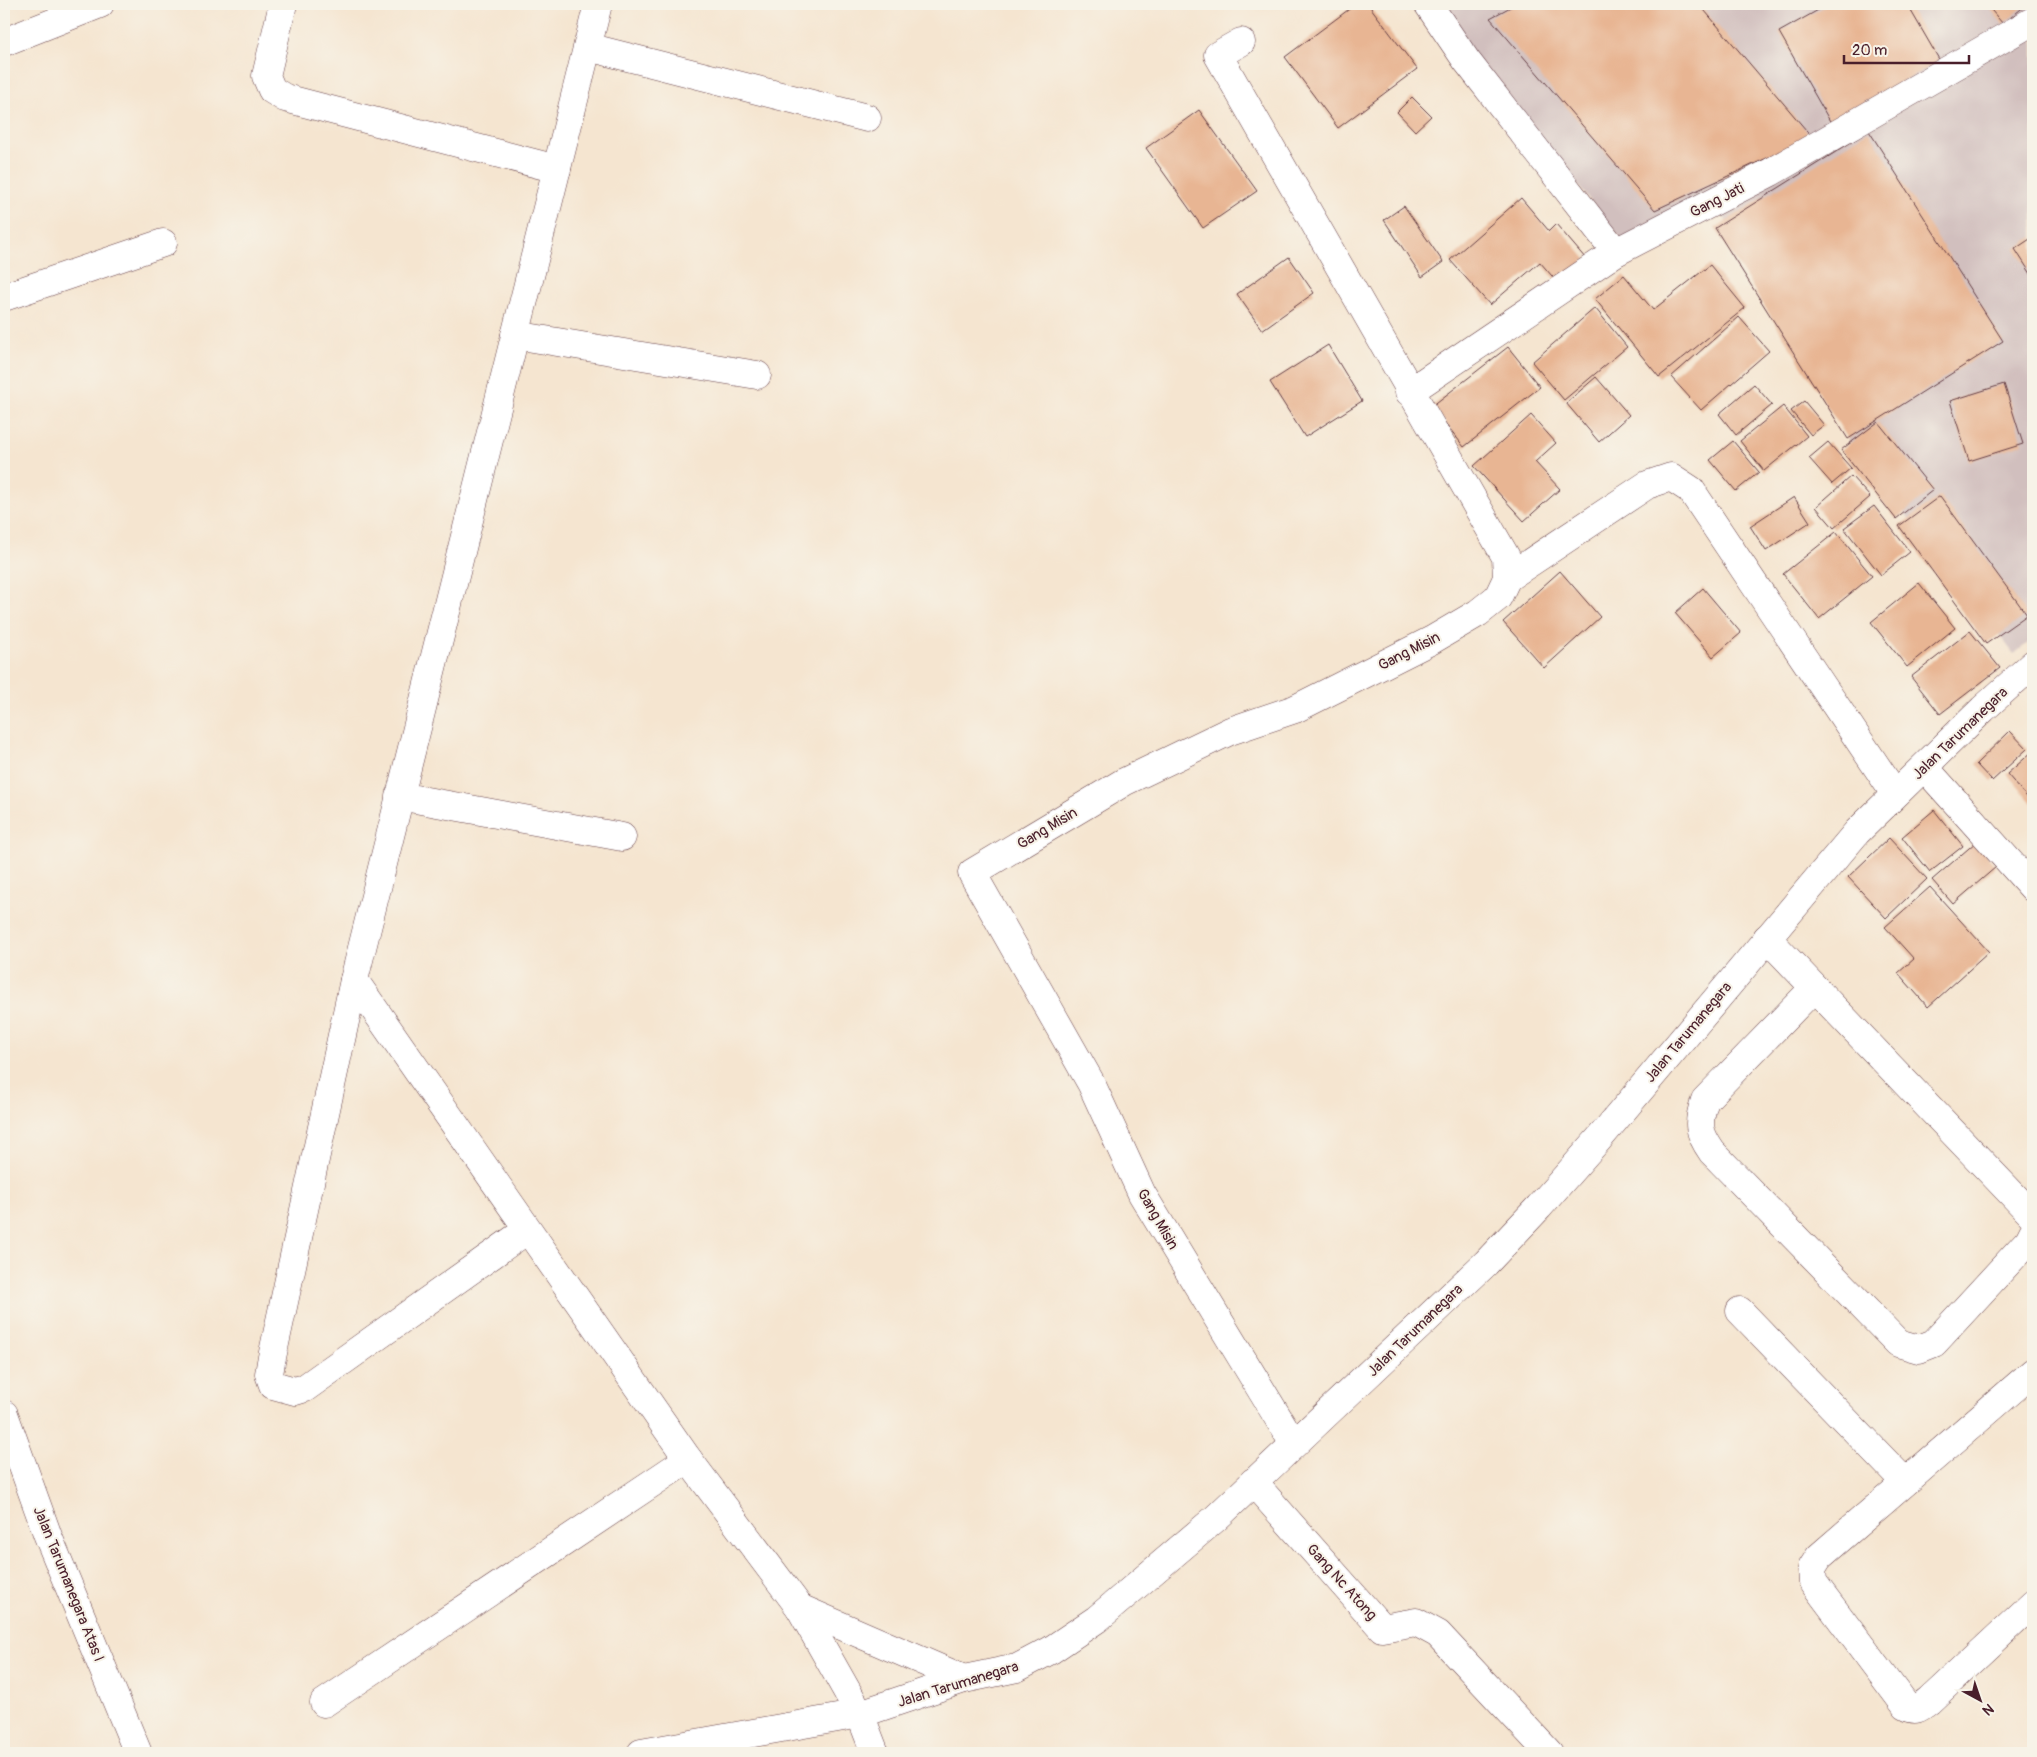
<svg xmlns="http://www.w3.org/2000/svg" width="2037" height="1757" font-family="Pangolin,sans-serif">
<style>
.industrial{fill:#d1bfbe}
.building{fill:#e8b593}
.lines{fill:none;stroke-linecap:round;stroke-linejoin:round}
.street-casing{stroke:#643d44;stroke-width:29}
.street{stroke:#fff;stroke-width:28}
.labels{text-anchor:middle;stroke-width:4;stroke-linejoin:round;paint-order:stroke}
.street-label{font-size:15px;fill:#4a1f2b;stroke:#f7f3e8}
</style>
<rect width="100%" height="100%" fill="#f7f3e8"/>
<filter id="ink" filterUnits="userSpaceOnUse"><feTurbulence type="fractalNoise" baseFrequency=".02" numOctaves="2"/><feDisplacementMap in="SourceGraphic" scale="10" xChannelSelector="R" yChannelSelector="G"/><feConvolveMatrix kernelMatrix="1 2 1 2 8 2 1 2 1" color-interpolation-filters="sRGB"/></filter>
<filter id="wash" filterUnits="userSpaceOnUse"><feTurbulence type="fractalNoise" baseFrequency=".0096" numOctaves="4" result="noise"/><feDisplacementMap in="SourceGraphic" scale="20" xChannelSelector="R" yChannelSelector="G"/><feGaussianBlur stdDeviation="1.12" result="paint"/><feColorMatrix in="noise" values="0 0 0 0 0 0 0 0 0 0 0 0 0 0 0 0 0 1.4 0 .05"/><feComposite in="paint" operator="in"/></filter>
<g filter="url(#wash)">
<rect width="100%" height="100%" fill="#f5e5d0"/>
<path class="industrial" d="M1432 4H2033V639L2014 654 1848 439 1714 199 1630 250Z"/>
<g id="blocks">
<g class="building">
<path d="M1356 4H1368L1417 69 1338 128 1285 57Z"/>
<path d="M1516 4H1699L1812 137 1655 210 1490 18Z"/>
<path d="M1829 4H1907L1940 61 1831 123 1779 32Z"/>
<path d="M1986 4H2027L2003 24Z"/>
<path d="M1412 97 1431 116 1415 131 1397 112Z"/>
<path d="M1199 110 1257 191 1203 228 1146 148Z"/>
<path d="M1869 131 2003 341 1848 439 1715 228Z"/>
<path d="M1521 198 1549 231 1556 224 1586 259 1558 283 1540 262 1490 305 1450 260Z"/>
<path d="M1404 206 1443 262 1422 277 1384 220Z"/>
<path d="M2033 237V277L2015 249Z"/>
<path d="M1289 257 1314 293 1262 330 1237 294Z"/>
<path d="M1710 265 1745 308 1659 377 1595 299 1624 275 1653 310Z"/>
<path d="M1595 308 1627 347 1564 400 1532 362Z"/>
<path d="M1739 317 1769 351 1701 410 1671 377Z"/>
<path d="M1328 345 1362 401 1305 437 1270 382Z"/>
<path d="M1508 347 1540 387 1464 447 1432 406Z"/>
<path d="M1596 377 1629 415 1599 442 1566 403Z"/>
<path d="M1754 384 1772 405 1736 435 1719 414Z"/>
<path d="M2004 384 2023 444 1969 461 1950 401Z"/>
<path d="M1804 401 1824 425 1811 435 1791 411Z"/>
<path d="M1783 406 1807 436 1764 471 1740 441Z"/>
<path d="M1531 415 1556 443 1535 462 1560 489 1524 521 1474 466Z"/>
<path d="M1878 422 1933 490 1896 519 1841 450Z"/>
<path d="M1733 441 1759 472 1736 491 1710 460Z"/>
<path d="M1828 442 1851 468 1832 484 1809 458Z"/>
<path d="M1851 476 1870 497 1834 528 1816 507Z"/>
<path d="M1940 496 2027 615 1986 644 1899 526Z"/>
<path d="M1794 497 1810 522 1766 551 1750 526Z"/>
<path d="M1874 506 1910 552 1881 575 1844 528Z"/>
<path d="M1836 532 1872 576 1819 619 1783 574Z"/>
<path d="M1560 571 1600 617 1544 668 1503 622Z"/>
<path d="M1919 583 1955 628 1907 667 1871 622Z"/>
<path d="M1703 588 1741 633 1713 657 1675 613Z"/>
<path d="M1970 631 2000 668 1940 714 1911 677Z"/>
<path d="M2010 731 2027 749 1992 781 1976 764Z"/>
<path d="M2033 751V804L2007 774Z"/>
<path d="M1934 810 1963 846 1930 872 1902 837Z"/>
<path d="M1889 838 1927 879 1886 918 1848 877Z"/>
<path d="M1976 842 1996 867 1953 904 1932 880Z"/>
<path d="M1930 887 1989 952 1928 1007 1898 973 1914 959 1885 927Z"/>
</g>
</g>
</g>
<g filter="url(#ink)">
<use href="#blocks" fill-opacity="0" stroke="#643d44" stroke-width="1"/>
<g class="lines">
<g class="street-casing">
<g id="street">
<path d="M283 4 266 76 272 90 285 98 557 169"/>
<path d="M598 4 354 980 688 1459 800 1608 860 1714 875 1753"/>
<path d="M1428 4 1466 60 1616 252"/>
<path d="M4 42 100 4"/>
<path d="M1241 42 1218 55 1506 557 1507 578 1498 597 1478 613 1432 640 1295 709 1230 731 1124 782 972 873 1091 1083 1142 1194 1294 1444"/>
<path d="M588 47 867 118"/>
<path d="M4 297 163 243"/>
<path d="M515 335 757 375"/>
<path d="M1409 392 1616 252 1771 172 2033 21"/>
<path d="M1507 578 1647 485 1671 477 1691 490 1895 794"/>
<path d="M1925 768 2033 888"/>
<path d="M399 796 622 837"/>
<path d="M1767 938 2033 1216"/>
<path d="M354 980 271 1362 269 1374 273 1385 295 1391 305 1388 527 1230"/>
<path d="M1814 988 1705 1100C1697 1123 1698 1132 1712 1152L1898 1343 1919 1349 1934 1343 2029 1240 2033 1232"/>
<path d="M1740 1311 1905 1482"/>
<path d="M2033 1372 1819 1557 1812 1568 1813 1582 1906 1706C1916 1712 1920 1708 1929 1701L2033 1604"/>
<path d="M4 1414 48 1536 138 1753"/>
<path d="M1253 1482 1382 1628 1416 1622 1438 1634 1549 1753"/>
<path d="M800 1608 964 1679"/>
<path d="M324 1703 688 1459"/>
<path d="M641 1753 860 1714 964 1679 1017 1668 1051 1650 1097 1619 1216 1518 1486 1263 1539 1207 1598 1140 1857 832 1983 709 2033 664"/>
</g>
</g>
<use href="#street" class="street"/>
</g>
</g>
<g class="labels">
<g class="street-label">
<text transform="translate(1717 200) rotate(-27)" y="5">Gang Jati</text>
<text transform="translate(1409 651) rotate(-27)" y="5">Gang Misin</text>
<text transform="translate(1960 733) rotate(-44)" y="5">Jalan Tarumanegara</text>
<text transform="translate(1047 828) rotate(-31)" y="5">Gang Misin</text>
<text transform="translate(1688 1032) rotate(-50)" y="5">Jalan Tarumanegara</text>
<text transform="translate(1158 1219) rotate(60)" y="5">Gang Misin</text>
<text transform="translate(1415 1330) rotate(-44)" y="5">Jalan Tarumanegara</text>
<text transform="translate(1342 1582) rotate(48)" y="5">Gang Nc Atong</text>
<text transform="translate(69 1584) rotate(68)" y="5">Jalan Tarumanegara Atas I</text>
<text transform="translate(958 1684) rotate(-17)" y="5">Jalan Tarumanegara</text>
</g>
</g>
<rect width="2037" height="1757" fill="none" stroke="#f7f3e8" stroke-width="20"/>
<g transform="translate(1980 1700) rotate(140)" stroke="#f7f3e8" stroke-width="4" paint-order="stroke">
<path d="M0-4L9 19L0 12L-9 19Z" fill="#4a1f2b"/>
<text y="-8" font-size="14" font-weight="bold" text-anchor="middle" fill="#4a1f2b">N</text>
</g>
<path d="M1844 55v8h125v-8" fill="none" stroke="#4a1f2b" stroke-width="2.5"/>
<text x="1852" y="55" font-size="15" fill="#4a1f2b" stroke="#f7f3e8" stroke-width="4" paint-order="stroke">20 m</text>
</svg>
